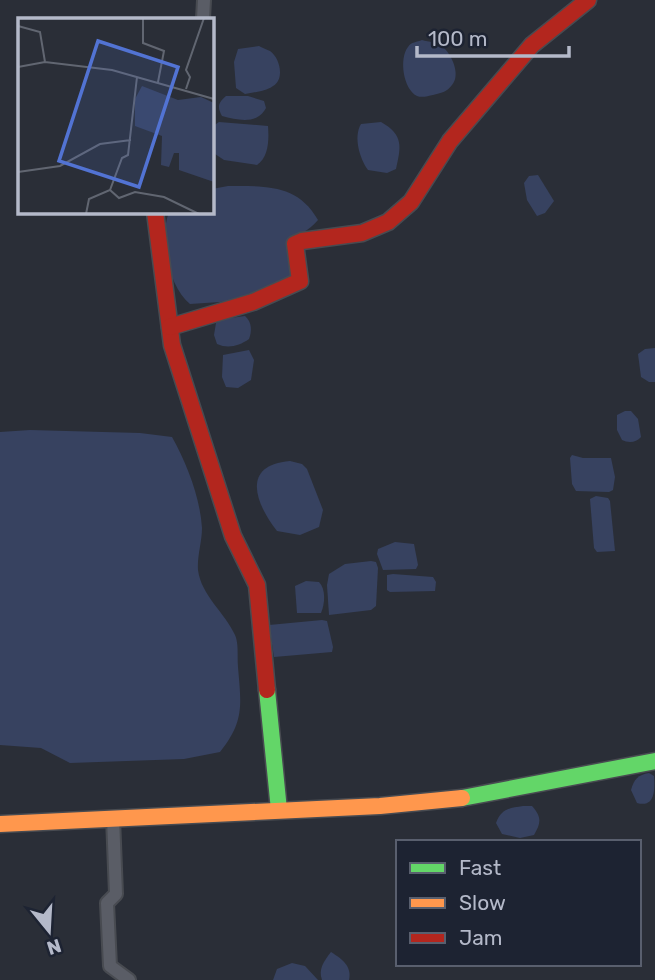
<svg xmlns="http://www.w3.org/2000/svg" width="655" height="980" font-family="Rubik,sans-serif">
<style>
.water{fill:#374260}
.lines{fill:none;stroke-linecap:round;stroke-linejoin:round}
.street-casing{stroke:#484b51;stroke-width:16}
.fast-casing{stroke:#484b51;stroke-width:19}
.slow-casing{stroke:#484b51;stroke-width:19}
.jam-casing{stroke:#484b51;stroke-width:19}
.street{stroke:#5a5d66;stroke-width:12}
.fast{stroke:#63d668;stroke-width:16}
.slow{stroke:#ff974d;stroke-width:16}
.jam{stroke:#b3261e;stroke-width:16}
.inset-road{fill:none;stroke:#616671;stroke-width:2}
.view{fill:#5273d3;fill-opacity:0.15;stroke:#5273d3;stroke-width:3.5}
.inset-edge{fill:none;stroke:#b4b9c9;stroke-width:3.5}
</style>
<rect width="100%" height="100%" fill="#2a2e37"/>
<g class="water">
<path d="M422 40C429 42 437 42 443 47 452 55 461 75 452 85 447 92 441 93 433 95 428 96 422 98 417 96 403 89 399 58 408 47 411 42 417 42 422 40Z"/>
<path d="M259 46C262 48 266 49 270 51 280 58 285 79 273 86 265 92 254 92 245 94L236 88 234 62 238 49Z"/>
<path d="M226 96H248L264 101 266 108C257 125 238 120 222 116 217 107 218 103 226 96Z"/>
<path d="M219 122 268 126C269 139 269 157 257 165L224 160 215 154 212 140 213 126Z"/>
<path d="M381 122C404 135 401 147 396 169L387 173 368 170C360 159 353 137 361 124Z"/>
<path d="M538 175 554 201 545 213 537 216 527 200 524 183 529 176Z"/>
<path d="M228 186C265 186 298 184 318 220 308 232 299 233 288 243L294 268 291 279 235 301 190 304C168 286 159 238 169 212H212V189Z"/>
<path d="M245 316C252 322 252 331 249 339 239 346 228 349 217 344L214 335 216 323 223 319Z"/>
<path d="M655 348V382H649L641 377 638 354 645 349Z"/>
<path d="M249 350 254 360 251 380 238 388 226 387 222 377 223 355Z"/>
<path d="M625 411H631L638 419 641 437C636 443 628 443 622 440L617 430V415Z"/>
<path d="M30 430 140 433 172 437C187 464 200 497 202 528 202 542 197 556 198 570 201 595 225 613 235 635 239 644 237 657 238 667 241 704 245 721 220 752L184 759 70 763 41 748 0 745V432Z"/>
<path d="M572 455 583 458H611L615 477 613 490 609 492 576 491 572 484 570 458Z"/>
<path d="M290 461 302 464 307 469 323 510 319 527 300 535 277 531C255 503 241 465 290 461Z"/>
<path d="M596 496 608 498 610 501 615 551 597 552 594 548 590 499Z"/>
<path d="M395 542 414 544 418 565 416 569 383 570 377 554 378 549Z"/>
<path d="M371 561 376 562 378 568 376 606 371 610 329 615 327 585 329 574 345 564Z"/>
<path d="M393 574 433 577 436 582 435 591 390 592 387 590V575Z"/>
<path d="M306 581 319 582C326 589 325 604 321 613H297L295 586Z"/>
<path d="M322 620 327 621 333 647 332 652 274 657 269 625Z"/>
<path d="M649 773 654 776C655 790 655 808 637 803L631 790C634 779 638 775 649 773Z"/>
<path d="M523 806H532C542 817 541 823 534 835L520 838 502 834 496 823C501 809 509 808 523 806Z"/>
<path d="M331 952C342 959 352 966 349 980H322C318 969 324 961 331 952Z"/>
<path d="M292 963 305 966 318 980H273L277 969Z"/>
</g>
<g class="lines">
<g class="street-casing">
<g id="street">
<path d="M203 19 204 0"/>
<path d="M113 818 116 894 107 903 110 966 129 980"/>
</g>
</g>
<g class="fast-casing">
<g id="fast">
<path d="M267 690 279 810"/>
<path d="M462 798 655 761"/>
</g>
</g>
<g class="slow-casing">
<path id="slow" d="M0 824 380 806 462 798"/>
</g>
<g class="jam-casing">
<g id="jam">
<path d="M155 212 172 345 233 536 257 585 267 690"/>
<path d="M170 327 253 302 300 281 295 244 302 241 362 233 388 222 411 202 450 141 532 45 588 0"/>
</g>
</g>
<use href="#street" class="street"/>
<use href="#fast" class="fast"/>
<use href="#slow" class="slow"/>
<use href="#jam" class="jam"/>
</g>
<g transform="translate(18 18)">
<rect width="196" height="196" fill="#2a2e37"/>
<path d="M124 68 160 82 183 79 196 85V164L161 152V135H156L151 149 143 147 144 118 117 108V81Z" fill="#374260"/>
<path class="inset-road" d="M125 0V25L146 33 140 64M0 8 22 14 27 44M0 49 27 44 94 52 196 81M168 71 172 59 168 52 186 0M0 154 42 148 82 126 113 122M92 172 101 180 117 174 146 179 181 196M68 196 71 181 92 172 104 140 110 137 119 59"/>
<path class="view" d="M80 23 160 49 121 169 41 143Z"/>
<rect width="196" height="196" class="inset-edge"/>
</g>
<rect x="396" y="840" width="245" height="126" fill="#1d2332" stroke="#595f6e" stroke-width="2"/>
<rect x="410" y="863" width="35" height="10" fill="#63d668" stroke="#595f6e" stroke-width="2"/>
<text x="459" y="875" font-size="21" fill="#b4b9c9">Fast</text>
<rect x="410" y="898" width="35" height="10" fill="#ff974d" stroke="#595f6e" stroke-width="2"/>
<text x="459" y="910" font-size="21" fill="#b4b9c9">Slow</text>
<rect x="410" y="933" width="35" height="10" fill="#b3261e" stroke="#595f6e" stroke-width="2"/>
<text x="459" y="945" font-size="21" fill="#b4b9c9">Jam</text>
<g transform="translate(49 931) rotate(162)" stroke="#1d2332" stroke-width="5" paint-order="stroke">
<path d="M0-5L12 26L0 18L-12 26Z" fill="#b4b9c9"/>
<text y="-10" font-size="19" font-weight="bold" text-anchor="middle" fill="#b4b9c9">N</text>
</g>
<path d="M417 46v10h152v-10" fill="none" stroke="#b4b9c9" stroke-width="3.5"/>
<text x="428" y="46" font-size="21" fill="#b4b9c9" stroke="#1d2332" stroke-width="5" paint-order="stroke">100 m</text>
</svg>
